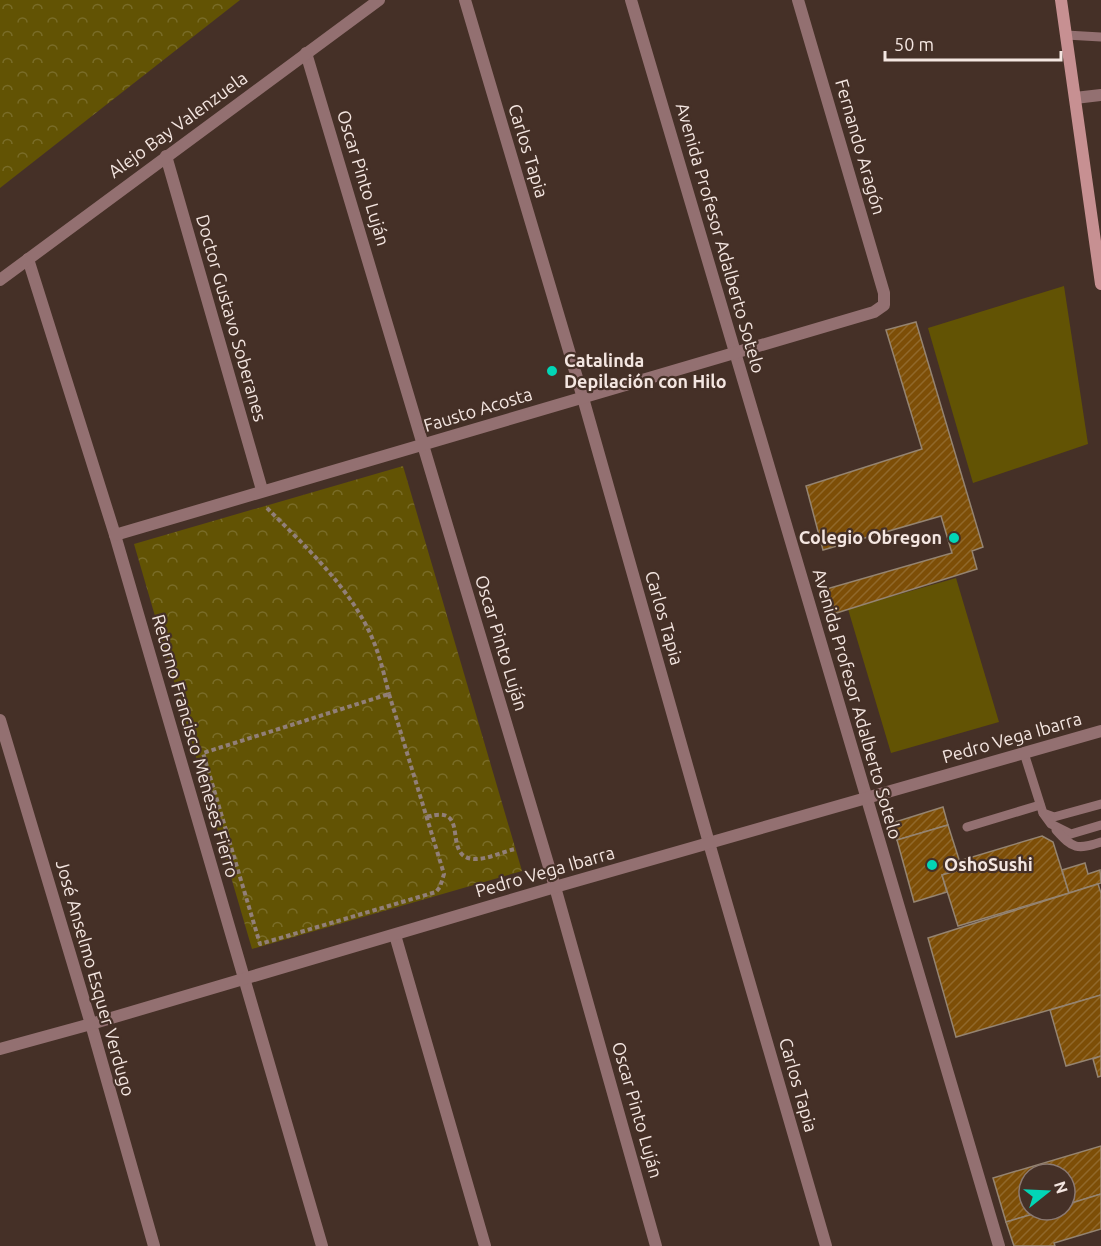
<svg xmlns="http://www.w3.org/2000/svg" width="1101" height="1246" font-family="Ubuntu,sans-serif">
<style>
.grass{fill:#625304}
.park{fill:url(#park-crowns)}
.building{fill:url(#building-hatch);stroke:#958471;stroke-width:1.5}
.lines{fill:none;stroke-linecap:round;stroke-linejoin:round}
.path{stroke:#917f78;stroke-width:4;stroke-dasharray:4.5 3;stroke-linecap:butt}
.lane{stroke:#937071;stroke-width:9}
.street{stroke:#937071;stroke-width:12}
.secondary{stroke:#c79092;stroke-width:12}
.poi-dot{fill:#02d5b6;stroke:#453027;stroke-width:2}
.labels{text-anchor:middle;stroke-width:4.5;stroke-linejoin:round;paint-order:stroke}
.street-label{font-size:18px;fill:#f4e6e1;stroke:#453027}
.poi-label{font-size:18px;font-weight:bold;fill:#f4e6e1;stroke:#453027;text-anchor:start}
</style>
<defs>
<pattern id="park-crowns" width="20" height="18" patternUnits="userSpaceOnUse" patternTransform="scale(1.5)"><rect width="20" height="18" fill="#625304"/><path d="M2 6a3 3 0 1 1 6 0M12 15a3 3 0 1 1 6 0" fill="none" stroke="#796c28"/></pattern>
<pattern id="building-hatch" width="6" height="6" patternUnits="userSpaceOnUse" patternTransform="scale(1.5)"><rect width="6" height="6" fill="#7d4e07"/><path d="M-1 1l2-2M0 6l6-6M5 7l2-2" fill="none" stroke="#90682b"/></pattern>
</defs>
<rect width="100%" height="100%" fill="#453027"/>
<g class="grass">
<path d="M1064 286 1088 444 973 483 928 328Z"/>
<path d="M956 578 999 722 891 753 848 609Z"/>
</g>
<g class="park">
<path d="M0 0H240L0 188Z"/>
<path d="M403 466 522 871 252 949 134 544Z"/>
</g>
<g class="building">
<path d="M916 322 983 547 972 551 977 569 830 615 823 590 952 553 941 516 823 550 806 486 922 449 886 330Z"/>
<path d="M943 807 948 825 897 840 892 823Z"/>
<path d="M948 825 962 869 942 875 947 892 914 902 897 840Z"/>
<path d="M1042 836 1053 842 1069 893 958 926 942 875 962 869 959 861Z"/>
<path d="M1085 863 1088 874 1100 870 1101 883 1069 893 1062 870Z"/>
<path d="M1098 884 1101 893V995L956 1037 928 938Z"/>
<path d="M1101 995V1056L1066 1066 1050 1010Z"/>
<path d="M1101 1056V1076L1098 1077 1093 1059Z"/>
<path d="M1101 1146V1194L1065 1205V1174H1029V1210H1047L1006 1222 993 1178Z"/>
<path d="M1101 1194V1229L1054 1243 1055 1246H1014L1006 1222 1047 1210H1065V1205Z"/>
</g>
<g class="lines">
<g class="path">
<path d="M267 508C306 547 355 592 375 645 381 661 385 678 389 694"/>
<path d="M389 694 444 874 440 887 436 892 260 944 203 753Z"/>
<path d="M427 817C472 803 441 856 473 859 486 860 502 852 515 849"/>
</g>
<g class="lane">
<path d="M1066 35 1101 37"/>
<path d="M1024 753 1043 813 1054 817 1101 804"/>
<path d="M1043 813 1051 824 1071 834 1101 825"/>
<path d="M967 827 1040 805"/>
<path d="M1056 830C1073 849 1077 850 1101 842"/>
</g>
<g class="street">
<path d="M465 0 583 398 709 843 826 1246"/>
<path d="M631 0 999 1246"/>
<path d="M306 53 555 887 656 1246"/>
<path d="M1075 98 1101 95"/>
<path d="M166 156 262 490"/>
<path d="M28 259 115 535 322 1246"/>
<path d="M0 280 379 0"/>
<path d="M115 535 874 312 884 305V293L798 0"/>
<path d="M0 720 91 1024 154 1246"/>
<path d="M395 935 485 1246"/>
<path d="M0 1049 91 1024 555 887 1101 731"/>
</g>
<path class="secondary" d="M1061 0 1101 284"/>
</g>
<g class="poi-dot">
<circle cx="552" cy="371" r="6"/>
<circle cx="954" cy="538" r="6"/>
<circle cx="932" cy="865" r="6"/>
</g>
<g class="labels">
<g class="street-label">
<text transform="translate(178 125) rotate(-36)" y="6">Alejo Bay Valenzuela</text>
<text transform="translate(860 147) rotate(74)" y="6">Fernando Aragón</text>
<text transform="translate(528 151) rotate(73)" y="6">Carlos Tapia</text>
<text transform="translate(363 178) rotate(73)" y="6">Oscar Pinto Luján</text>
<text transform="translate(720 238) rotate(74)" y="6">Avenida Profesor Adalberto Sotelo</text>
<text transform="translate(231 318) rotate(74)" y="6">Doctor Gustavo Soberanes</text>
<text transform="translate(478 410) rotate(-17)" y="6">Fausto Acosta</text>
<text transform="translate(664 618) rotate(74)" y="6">Carlos Tapia</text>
<text transform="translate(501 643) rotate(73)" y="6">Oscar Pinto Luján</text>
<text transform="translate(857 704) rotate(74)" y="6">Avenida Profesor Adalberto Sotelo</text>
<text transform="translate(1012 738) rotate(-16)" y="6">Pedro Vega Ibarra</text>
<text transform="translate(195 746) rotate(74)" y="6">Retorno Francisco Meneses Fierro</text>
<text transform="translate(545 872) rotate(-16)" y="6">Pedro Vega Ibarra</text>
<text transform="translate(95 978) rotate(74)" y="6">José Anselmo Esquer Verdugo</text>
<text transform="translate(798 1085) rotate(74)" y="6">Carlos Tapia</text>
<text transform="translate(637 1110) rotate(74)" y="6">Oscar Pinto Luján</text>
</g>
<g class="poi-label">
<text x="564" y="367">Catalinda<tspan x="564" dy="21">Depilación con Hilo</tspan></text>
<text x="942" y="544" text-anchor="end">Colegio Obregon</text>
<text x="944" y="871">OshoSushi</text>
</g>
</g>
<g transform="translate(1047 1192) rotate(72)"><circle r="28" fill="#453027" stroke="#8b7971" stroke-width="1.5"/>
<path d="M0-4.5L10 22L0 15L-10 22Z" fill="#02d5b6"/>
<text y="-9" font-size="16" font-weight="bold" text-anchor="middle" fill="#f4e6e1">N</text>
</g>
<path d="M885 51v9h176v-9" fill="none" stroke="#f4e6e1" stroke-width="3"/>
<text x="894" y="51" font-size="18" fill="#f4e6e1" stroke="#453027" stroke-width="4.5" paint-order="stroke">50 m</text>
</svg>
